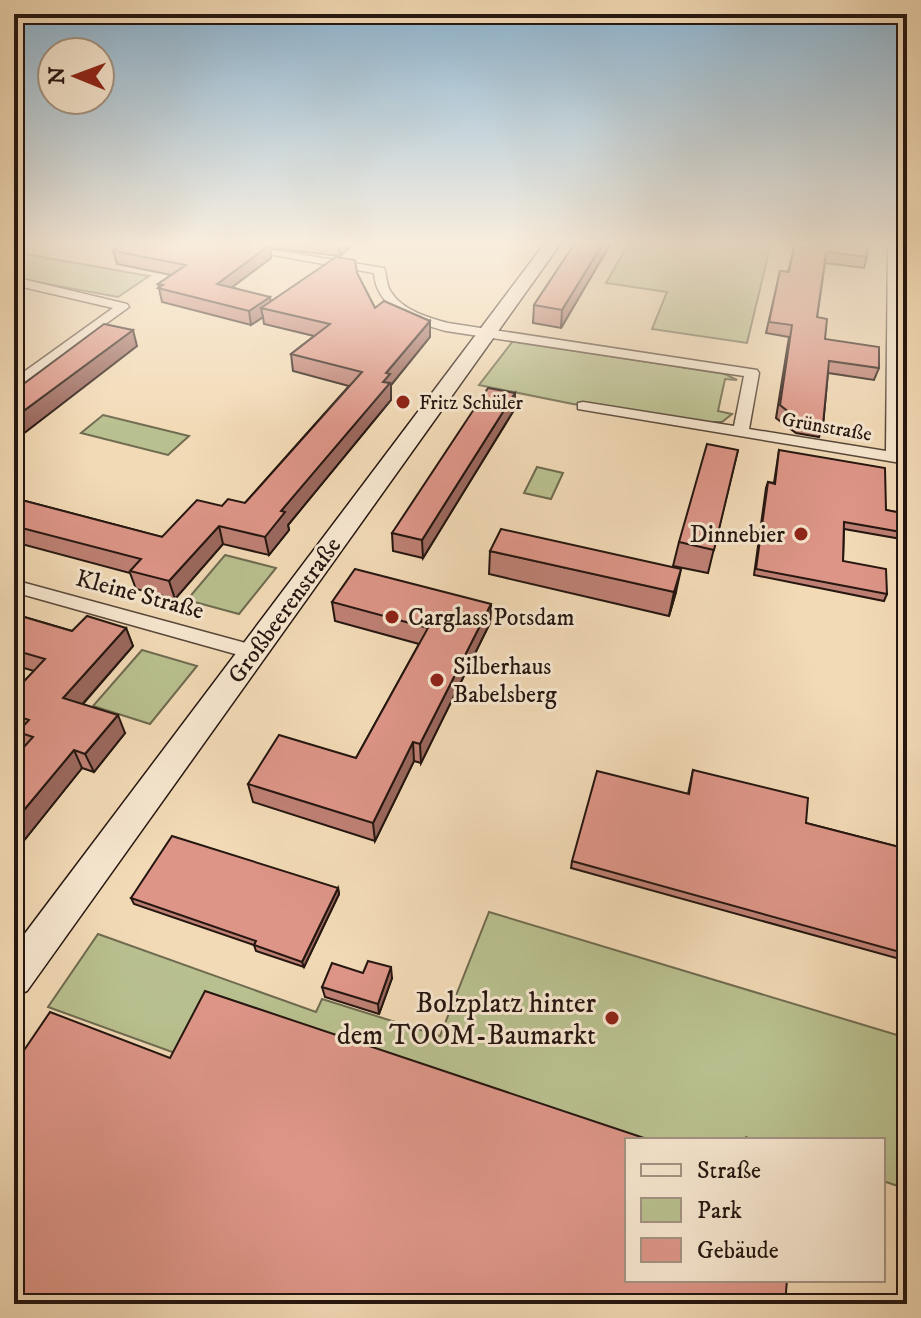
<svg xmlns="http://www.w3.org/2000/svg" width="921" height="1318" font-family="'IM FELL DW Pica',serif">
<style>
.green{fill:#b9c08f;stroke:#6f6b50;stroke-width:2}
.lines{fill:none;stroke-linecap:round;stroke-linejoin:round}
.street-casing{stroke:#58473a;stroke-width:3}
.secondary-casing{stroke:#251610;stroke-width:3}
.street{fill:#f7e7d0;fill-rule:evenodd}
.secondary{fill:#f7e7d0;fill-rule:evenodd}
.wall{fill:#be8074;stroke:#251610;stroke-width:2}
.shaded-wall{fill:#9b685e;stroke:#251610;stroke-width:2}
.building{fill:#dd9587;stroke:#251610;stroke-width:2}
.poi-dot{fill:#8f2418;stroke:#f7e7d0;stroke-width:3}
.labels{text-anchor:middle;stroke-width:6;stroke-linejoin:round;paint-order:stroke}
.far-poi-label{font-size:20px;fill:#251610;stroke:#f7e7d0;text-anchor:start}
.far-street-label{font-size:20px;fill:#251610;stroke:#f7e7d0}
.poi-label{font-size:24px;fill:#251610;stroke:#f7e7d0;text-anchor:start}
.street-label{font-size:24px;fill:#251610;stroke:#f7e7d0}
.near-poi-label{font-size:28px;fill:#251610;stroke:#f7e7d0;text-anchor:end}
</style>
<rect width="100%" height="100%" fill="#f2dab6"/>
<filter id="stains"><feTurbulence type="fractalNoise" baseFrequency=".0025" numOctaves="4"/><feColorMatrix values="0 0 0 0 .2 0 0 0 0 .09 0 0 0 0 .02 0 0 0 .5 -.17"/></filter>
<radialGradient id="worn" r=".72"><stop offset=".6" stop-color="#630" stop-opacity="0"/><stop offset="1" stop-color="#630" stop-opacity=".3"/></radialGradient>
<g class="green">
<path d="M629 243H771L747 343 652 329 667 292 606 283Z"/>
<path d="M14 252 149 276 118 297 14 278Z"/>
<path d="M513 341 725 374 737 380 725 379 718 411 732 414 722 422H700L573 404 479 385Z"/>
<path d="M103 415 189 436 168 455 81 433Z"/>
<path d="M537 467 563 473 551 499 524 493Z"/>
<path d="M225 555 276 568 239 614 187 600Z"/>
<path d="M142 650 197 666 150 724 93 706Z"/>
<path d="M489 912 907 1038V1189L883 1181V1140H754L746 1137 745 1140H627L186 1057 48 1007 98 934 316 1012 322 999 440 1036Z"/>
</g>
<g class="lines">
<g class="street-casing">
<g id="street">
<path d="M206 243H230L384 268C387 276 386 285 391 292 402 310 429 318 448 323L757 370 759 373 749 429 886 451 888 243H899L902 453 907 454V464L578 409V403L583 402 734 426 744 376 446 331C416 323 376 309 374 273Z"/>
<path d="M14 277 127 304 129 307 14 390V379L113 308 14 285Z"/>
<path d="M14 580 253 645 263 652 253 659 14 592Z"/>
</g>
</g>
<g class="secondary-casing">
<path id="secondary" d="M545 243H561L27 991 14 996V948Z"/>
</g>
<use href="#street" class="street"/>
<use href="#secondary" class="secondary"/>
</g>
<g class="wall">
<path d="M14 243H30L20 248 14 247Z"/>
<path d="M126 243H355L340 256 270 248 271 258 232 287 271 301 357 273 375 308 430 321V337L391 385V400L288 525 289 530 269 555 223 544 175 599 136 589 130 573 14 542V498L162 537 222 506 245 503 349 386 293 371 291 354 314 336 264 324 263 317 251 325 162 302 158 284 171 275 117 264 113 251Z"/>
<path d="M575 243H611L561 328 533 323 534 305Z"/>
<path d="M795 243 867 257 864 268 825 263 817 317 825 339 879 368 874 380 828 373 823 425 819 437 796 433 776 418 789 337 766 333 780 271 788 272Z"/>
<path d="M904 243H907V332H905Z"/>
<path d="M515 393 514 410 423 558 393 551 392 533Z"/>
<path d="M738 450 708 573 673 566 679 542Z"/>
<path d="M779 450 886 510 907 514V540L844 529 843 561 887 594 884 601 754 575 766 488 768 482 774 483Z"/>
<path d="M490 551 676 592 669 616 489 574Z"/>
<path d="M332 602 491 604 490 623 421 763 414 761 375 841 253 802 248 784 356 758 419 644 335 621Z"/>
<path d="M14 614 72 631 126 628 133 646 83 704 125 733 94 772 82 768 14 853V758L25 746 18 732 19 731 14 730V692L34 671 14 665Z"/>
<path d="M693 770 806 823 907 849V961L571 868 572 861 688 794Z"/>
<path d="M338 888 339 894 304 967 256 951 254 945 134 904 131 898Z"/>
<path d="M363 973 392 978 379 1014 325 997 322 987Z"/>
</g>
<g class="shaded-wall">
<path d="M18 243H30L20 248Z"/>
<path d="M338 243H355L340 256Z"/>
<path d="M603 243H611L561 328 562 310Z"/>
<path d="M270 245 271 258 219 297 217 284Z"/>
<path d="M270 297 272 310 261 308 263 317 251 325 249 311Z"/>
<path d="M430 321V337L391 385V400L288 525 289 530 269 555 265 537 281 511 383 382 386 373Z"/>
<path d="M133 330 137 346 14 441V418Z"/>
<path d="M515 393 514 410 423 558 422 540Z"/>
<path d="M219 526 223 544 175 599 169 581Z"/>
<path d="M681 569 676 592 669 616 674 592Z"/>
<path d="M491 604 490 623 421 763 420 744Z"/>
<path d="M126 628 133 646 72 716 63 698Z"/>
<path d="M118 715 125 733 94 772 85 754Z"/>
<path d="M413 742 414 761 375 841 373 823Z"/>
<path d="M74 750 82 768 14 853V822Z"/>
<path d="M338 888 339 894 304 967 302 962Z"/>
<path d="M391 967 392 978 379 1014 378 1004Z"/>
</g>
<g class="building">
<path d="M126 243H258L270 245 217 284 270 297 249 311 158 288 163 285 158 284 186 265 113 251Z"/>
<path d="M575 243H603L562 310 534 305Z"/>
<path d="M795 243H868L867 257 826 252 817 317 827 319 825 339 879 347V368L829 361 823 425 800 421 780 405 792 325 769 322 780 271 789 272Z"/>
<path d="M336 257 355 260 357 273 375 308 384 301 430 321 386 373 390 374 383 382 390 383 281 511 285 512 265 537 219 526 169 581 130 571 141 559 14 526V498L162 537 197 500 222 506 228 499 245 503 362 372 291 354 330 324 261 308Z"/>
<path d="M104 324 133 330 14 418V391Z"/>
<path d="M488 388 515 393 422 540 392 533Z"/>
<path d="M707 444 738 450 714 550 679 542Z"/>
<path d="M779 450 885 468 886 510 907 514V533L844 522 843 561 886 569 887 594 756 569 768 482 775 484Z"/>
<path d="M501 529 681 569 674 592 490 551Z"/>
<path d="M355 569 491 604 420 744 413 742 373 823 248 784 279 735 356 758 428 628 332 602Z"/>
<path d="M14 614 72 631 87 616 126 628 63 698 118 715 85 754 74 750 14 822V758L33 737 18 732 29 720 14 715V692L45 659 14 650Z"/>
<path d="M693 770 808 798 806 823 907 849V954L572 861 597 771 689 794Z"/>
<path d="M172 836 338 888 302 962 254 945 256 941 131 898Z"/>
<path d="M368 961 391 967 378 1004 322 987 332 963 363 973Z"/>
<path d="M205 991 650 1140H627V1280H787L785 1304H14V1065L50 1012 170 1058Z"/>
</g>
<linearGradient id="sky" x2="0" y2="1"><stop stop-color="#8bb6d5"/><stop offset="0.57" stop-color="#f9eede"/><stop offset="1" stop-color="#f9eede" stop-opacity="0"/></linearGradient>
<rect width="921" height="427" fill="url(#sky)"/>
<g class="poi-dot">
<circle cx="403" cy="402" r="8"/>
<circle cx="801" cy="534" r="8"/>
<circle cx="392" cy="617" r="8"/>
<circle cx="437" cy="680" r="8"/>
<circle cx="612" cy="1018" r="8"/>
</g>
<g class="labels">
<g class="far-poi-label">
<text x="419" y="409">Fritz Schüler</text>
</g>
<g class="far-street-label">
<text transform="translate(827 426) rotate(10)" y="7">Grünstraße</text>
</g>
<g class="poi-label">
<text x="785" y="542" text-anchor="end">Dinnebier</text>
<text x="408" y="625">Carglass Potsdam</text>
<text x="453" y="674">Silberhaus<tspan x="453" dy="28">Babelsberg</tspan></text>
</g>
<g class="street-label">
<text transform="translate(140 594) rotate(15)" y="8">Kleine Straße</text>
<text transform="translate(284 610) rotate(-54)" y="8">Großbeerenstraße</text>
</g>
<g class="near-poi-label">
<text x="596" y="1012">Bolzplatz hinter<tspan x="596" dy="32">dem TOOM-Baumarkt</tspan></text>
</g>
</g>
<rect width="921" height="1318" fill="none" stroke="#f2dab6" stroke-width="48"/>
<rect x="16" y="16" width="889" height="1286" fill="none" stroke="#251610" stroke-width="4"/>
<rect x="24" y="24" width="873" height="1270" fill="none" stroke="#251610" stroke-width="2"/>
<rect x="625" y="1138" width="260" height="144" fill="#f7e7d0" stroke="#a39383" stroke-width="2"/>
<rect x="641" y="1164" width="40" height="12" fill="#f7e7d0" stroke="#a39383" stroke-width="2"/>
<text x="697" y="1178" font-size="24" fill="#251610">Straße</text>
<rect x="641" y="1198" width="40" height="24" fill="#b9c08f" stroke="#a39383" stroke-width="2"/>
<text x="697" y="1218" font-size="24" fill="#251610">Park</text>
<rect x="641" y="1238" width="40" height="24" fill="#dd9587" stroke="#a39383" stroke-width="2"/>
<text x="697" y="1258" font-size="24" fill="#251610">Gebäude</text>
<g transform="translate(76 76) rotate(271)"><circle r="38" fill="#f7e7d0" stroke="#a39383" stroke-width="2"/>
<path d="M0-6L14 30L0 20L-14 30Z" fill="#8f2418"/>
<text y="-12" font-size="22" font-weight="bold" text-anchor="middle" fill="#251610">N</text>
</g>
<rect width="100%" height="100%" filter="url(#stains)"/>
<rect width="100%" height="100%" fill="url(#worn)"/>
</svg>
